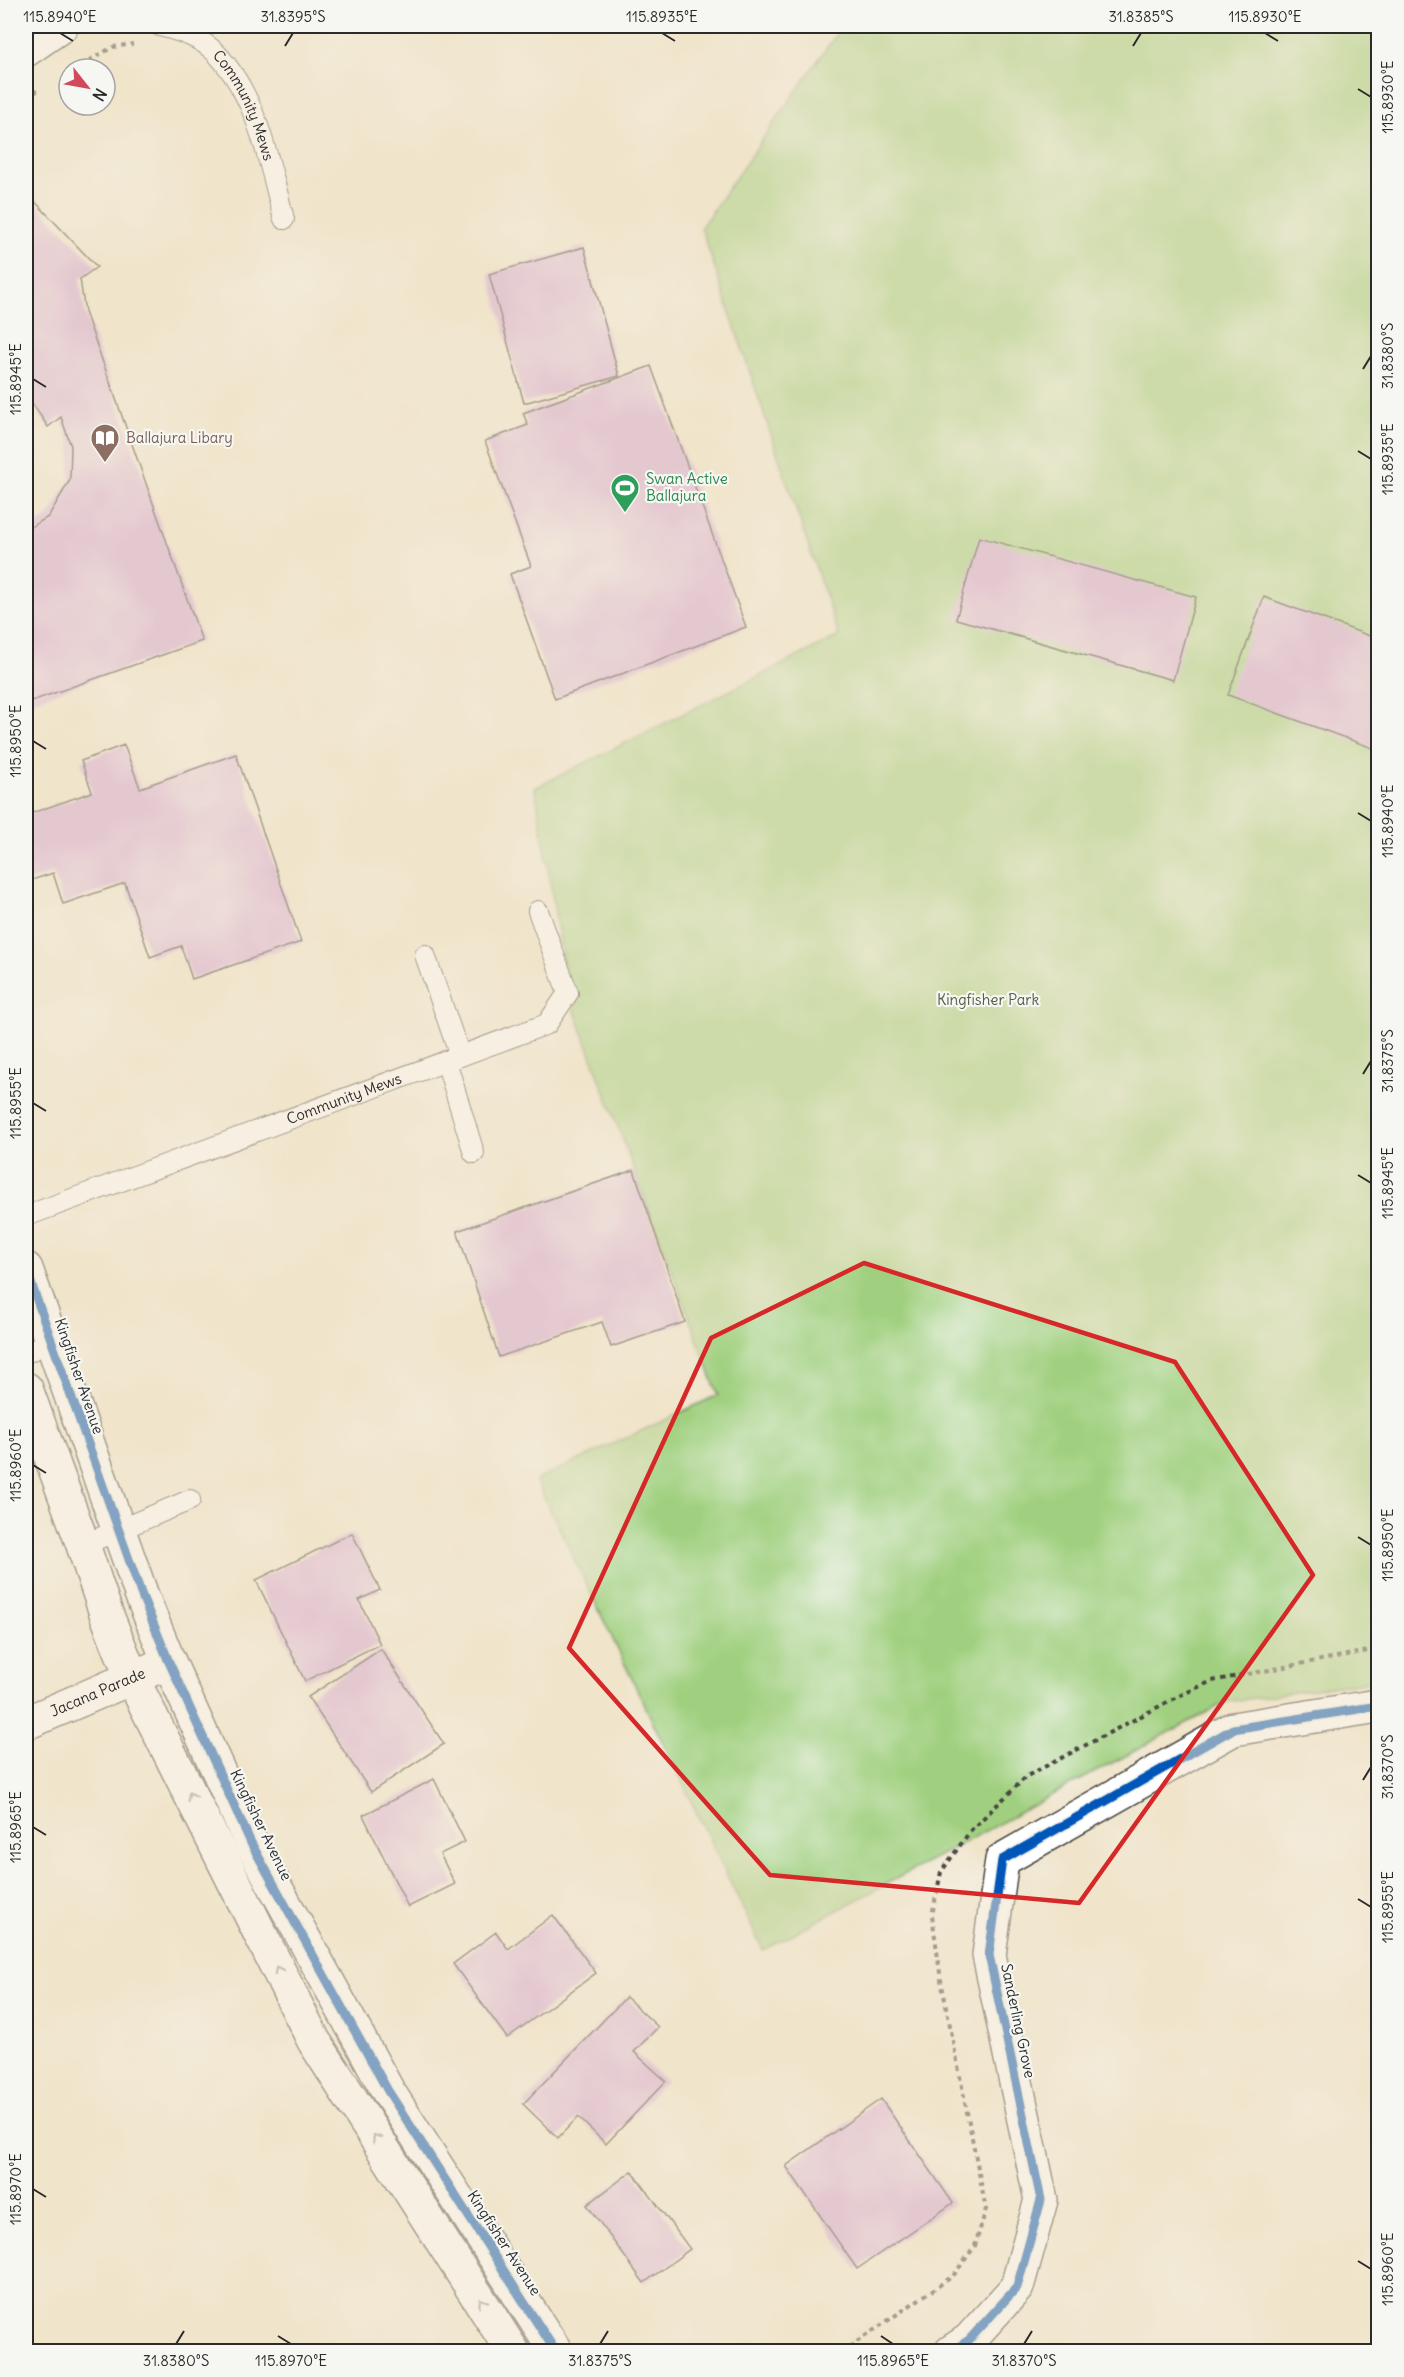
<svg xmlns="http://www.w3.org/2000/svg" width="1404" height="2377" font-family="Delius,sans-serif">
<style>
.green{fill:#a0d07f;stroke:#667e55;stroke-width:1.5}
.building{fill:#d6a6d8}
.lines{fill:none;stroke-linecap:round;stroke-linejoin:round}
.service-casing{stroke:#494743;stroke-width:22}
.minor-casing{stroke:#494743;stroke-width:36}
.tertiary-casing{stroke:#494743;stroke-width:36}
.secondary-casing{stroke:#494743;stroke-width:36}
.path{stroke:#494743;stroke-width:4;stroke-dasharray:4.5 4.5;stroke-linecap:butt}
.service{stroke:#fff;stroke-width:20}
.minor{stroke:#fff;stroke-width:33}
.tertiary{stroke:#fff;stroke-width:33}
.secondary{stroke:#fff;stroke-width:33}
.cycleway-casing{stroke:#f6f6f2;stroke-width:13}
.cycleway{stroke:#0057b8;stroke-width:9}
.oneway{stroke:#a0a0a0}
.marked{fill:none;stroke:#d62828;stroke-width:4.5;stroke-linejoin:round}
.ticks{fill:none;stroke:#2b2b2b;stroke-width:2}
.labels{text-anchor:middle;stroke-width:4.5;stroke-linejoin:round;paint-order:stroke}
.street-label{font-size:15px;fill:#2b2b2b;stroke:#f6f6f2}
.education-label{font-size:15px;fill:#785e54;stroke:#f6f6f2;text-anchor:start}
.leisure-label{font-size:15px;fill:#27864d;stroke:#f6f6f2;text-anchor:start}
.park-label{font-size:15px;fill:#4e5d44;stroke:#f6f6f2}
.neatline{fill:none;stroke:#2b2b2b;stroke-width:2}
.ticks-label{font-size:15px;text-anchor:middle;fill:#2b2b2b}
</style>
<rect width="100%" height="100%" fill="#f6f6f2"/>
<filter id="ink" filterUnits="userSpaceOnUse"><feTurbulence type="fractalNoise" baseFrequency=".0167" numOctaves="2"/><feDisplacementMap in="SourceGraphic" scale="12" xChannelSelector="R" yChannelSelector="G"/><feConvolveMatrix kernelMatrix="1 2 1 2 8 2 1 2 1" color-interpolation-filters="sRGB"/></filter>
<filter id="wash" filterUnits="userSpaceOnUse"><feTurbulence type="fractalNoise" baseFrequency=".008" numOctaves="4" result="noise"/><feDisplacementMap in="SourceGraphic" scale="24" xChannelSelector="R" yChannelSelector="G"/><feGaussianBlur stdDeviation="1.35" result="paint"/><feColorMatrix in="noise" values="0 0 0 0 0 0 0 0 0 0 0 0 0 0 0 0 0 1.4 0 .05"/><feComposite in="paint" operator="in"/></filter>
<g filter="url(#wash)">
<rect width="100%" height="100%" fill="#f0e4ca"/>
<path class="green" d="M842 26H1378V1680L1226 1702 763 1950 536 1480 718 1395 568 993 535 788 839 636 701 227Z"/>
<g id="blocks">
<g class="building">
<path d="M26 192 97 267 80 279 85 312 202 641 26 703V530L48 517 70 480 71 446 61 417 48 427 26 394Z"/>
<path d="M584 247 619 376 524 403 489 274Z"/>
<path d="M651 366 746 627 555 699 510 574 531 566 485 441 528 425 523 413Z"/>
<path d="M979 537 1196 597 1173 680 956 619Z"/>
<path d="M1264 597 1378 639V750L1228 695Z"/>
<path d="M124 745 140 788 236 754 301 942 192 979 181 946 150 957 125 883 63 904 53 873 26 882V815L92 792 81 761Z"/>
<path d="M634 1170 685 1322 611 1347 602 1322 499 1357 457 1231Z"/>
<path d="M352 1533 380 1590 359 1600 380 1644 305 1681 256 1580Z"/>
<path d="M381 1649 444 1744 371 1792 308 1697Z"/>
<path d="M434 1779 465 1842 440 1854 455 1884 408 1907 363 1815Z"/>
<path d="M553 1915 596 1973 507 2038 453 1964 496 1932 508 1949Z"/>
<path d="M626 1997 658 2027 634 2052 666 2081 606 2144 578 2117 558 2138 523 2104Z"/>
<path d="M881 2099 953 2203 857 2269 786 2166Z"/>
<path d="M632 2171 690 2249 644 2283 587 2205Z"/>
</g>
</g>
</g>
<g filter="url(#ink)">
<use href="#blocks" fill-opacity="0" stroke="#494743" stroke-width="1.5"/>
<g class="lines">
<g class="service-casing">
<g id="service">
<path id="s1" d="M160 26C180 31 202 38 217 54 258 98 269 163 284 219"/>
<path d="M425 955 460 1056"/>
<path d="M446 1061 474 1153"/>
<path id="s2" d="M26 1216 547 1024 568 993 538 911"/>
<path d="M26 1353 51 1341"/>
<path d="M83 1545 190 1500"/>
</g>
</g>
<g class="minor-casing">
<g id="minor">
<path id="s3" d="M26 1723 169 1662"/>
<path d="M951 2352 969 2340 1017 2287 1041 2200 989 1955 1002 1860 1233 1729 1378 1706"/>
</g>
</g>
<g class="tertiary-casing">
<g id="tertiary">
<path d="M26 1269 142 1596 169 1662 251 1843 388 2091 556 2352"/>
<path d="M26 1389 83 1545 106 1613 132 1678 314 2041 513 2352"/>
</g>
</g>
<g class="secondary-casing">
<path id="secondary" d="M26 50 61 26"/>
</g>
<g class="path">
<path d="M73 69 113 47 133 44"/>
<path d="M26 98 40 89"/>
<path d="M842 2352 953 2276 975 2246 986 2209 941 1980 932 1915 941 1872 971 1830 1027 1776 1181 1695 1212 1681 1378 1649"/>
</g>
<use href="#service" class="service"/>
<use href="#minor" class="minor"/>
<use href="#tertiary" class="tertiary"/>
<use href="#secondary" class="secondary"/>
<g class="cycleway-casing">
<g id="cycleway">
<path d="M26 1269 142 1596 169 1662 251 1843 388 2091 556 2352"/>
<path d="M951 2352 969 2340 1017 2287 1041 2200 989 1955 1002 1860 1233 1729 1378 1706"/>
</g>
</g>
<use href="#cycleway" class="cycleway"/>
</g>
<defs><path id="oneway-chevron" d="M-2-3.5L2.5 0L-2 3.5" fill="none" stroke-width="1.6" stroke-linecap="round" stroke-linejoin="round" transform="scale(1.5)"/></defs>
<g class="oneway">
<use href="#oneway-chevron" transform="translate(191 1796) rotate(-117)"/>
<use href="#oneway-chevron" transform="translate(278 1970) rotate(-117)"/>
<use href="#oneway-chevron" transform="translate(376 2138) rotate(-123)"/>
<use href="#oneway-chevron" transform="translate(482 2302) rotate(-123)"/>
</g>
</g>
<path d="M0 0H1404V2377H0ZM864 1263 1175 1362 1313 1575 1079 1903 770 1875 569 1648 711 1338Z" fill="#f0e4ca" fill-opacity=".55" fill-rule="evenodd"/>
<path class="marked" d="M864 1263 1175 1362 1313 1575 1079 1903 770 1875 569 1648 711 1338Z"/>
<path class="ticks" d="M60 33 73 41M662 33 675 41M1265 33 1278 41M285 46 293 33M1133 46 1141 33M1358 89 1371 97M1363 369 1371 356M33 379 46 387M1358 451 1371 459M33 741 46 749M1358 813 1371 821M1363 1074 1371 1061M33 1103 46 1111M1358 1175 1371 1183M33 1465 46 1473M1358 1537 1371 1545M1363 1780 1371 1767M33 1827 46 1835M1358 1899 1371 1907M33 2189 46 2197M1358 2261 1371 2269M278 2336 291 2344M881 2336 893 2344M176 2344 184 2331M600 2344 608 2331M1024 2344 1032 2331"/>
<defs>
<g id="library-pin" transform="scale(1.5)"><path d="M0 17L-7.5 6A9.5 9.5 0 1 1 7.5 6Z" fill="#8d6e63" stroke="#f6f6f2"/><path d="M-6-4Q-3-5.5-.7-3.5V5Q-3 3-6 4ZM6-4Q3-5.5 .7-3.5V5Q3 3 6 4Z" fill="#fff"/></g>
<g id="stadium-pin" transform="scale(1.5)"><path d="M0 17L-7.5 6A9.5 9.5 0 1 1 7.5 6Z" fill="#2e9e5b" stroke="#f6f6f2"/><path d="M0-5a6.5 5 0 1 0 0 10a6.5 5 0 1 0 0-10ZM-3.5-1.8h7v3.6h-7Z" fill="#fff"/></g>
</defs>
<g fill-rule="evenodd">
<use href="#library-pin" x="105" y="438"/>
<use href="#stadium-pin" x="625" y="488"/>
</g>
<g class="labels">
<g class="street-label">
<text dy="5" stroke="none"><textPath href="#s1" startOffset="123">Community Mews</textPath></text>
<text dy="5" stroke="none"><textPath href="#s2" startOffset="339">Community Mews</textPath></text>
<text transform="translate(79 1376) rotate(71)" y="5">Kingfisher Avenue</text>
<text dy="5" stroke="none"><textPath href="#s3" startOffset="78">Jacana Parade</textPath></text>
<text transform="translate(261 1825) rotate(64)" y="5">Kingfisher Avenue</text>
<text transform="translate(1018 2021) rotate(78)" y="5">Sanderling Grove</text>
<text transform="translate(504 2243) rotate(57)" y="5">Kingfisher Avenue</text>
</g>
<g class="education-label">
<text x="126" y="443">Ballajura Libary</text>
</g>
<g class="leisure-label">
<text x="646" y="484">Swan Active<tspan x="646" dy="17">Ballajura</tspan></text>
</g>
<g class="park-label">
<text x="988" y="1005">Kingfisher Park</text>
</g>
</g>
<rect width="1404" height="2377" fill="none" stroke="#f6f6f2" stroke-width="66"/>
<g transform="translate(87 87) rotate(121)"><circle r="28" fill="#f6f6f2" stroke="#a5a5a2" stroke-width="1.5"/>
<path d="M0-4.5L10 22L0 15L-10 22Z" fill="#d1495b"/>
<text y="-9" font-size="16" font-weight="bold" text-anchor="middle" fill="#2b2b2b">N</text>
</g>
<rect x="33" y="33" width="1338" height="2311" class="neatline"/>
<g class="ticks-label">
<text x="60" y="22">115.8940°E</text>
<text x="293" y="22">31.8395°S</text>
<text x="662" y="22">115.8935°E</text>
<text x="1141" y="22">31.8385°S</text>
<text x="1265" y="22">115.8930°E</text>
<text transform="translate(1388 97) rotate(-90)" y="5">115.8930°E</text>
<text transform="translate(1388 356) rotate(-90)" y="5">31.8380°S</text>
<text transform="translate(16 379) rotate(-90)" y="5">115.8945°E</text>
<text transform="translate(1388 459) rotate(-90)" y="5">115.8935°E</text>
<text transform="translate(16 741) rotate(-90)" y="5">115.8950°E</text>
<text transform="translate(1388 821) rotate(-90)" y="5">115.8940°E</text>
<text transform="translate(1388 1061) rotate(-90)" y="5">31.8375°S</text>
<text transform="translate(16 1103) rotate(-90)" y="5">115.8955°E</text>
<text transform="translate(1388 1183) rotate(-90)" y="5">115.8945°E</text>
<text transform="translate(16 1465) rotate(-90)" y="5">115.8960°E</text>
<text transform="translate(1388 1545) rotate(-90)" y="5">115.8950°E</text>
<text transform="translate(1388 1767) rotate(-90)" y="5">31.8370°S</text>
<text transform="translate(16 1827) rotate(-90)" y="5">115.8965°E</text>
<text transform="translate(1388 1907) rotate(-90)" y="5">115.8955°E</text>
<text transform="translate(16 2189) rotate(-90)" y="5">115.8970°E</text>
<text transform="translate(1388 2269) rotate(-90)" y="5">115.8960°E</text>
<text x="176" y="2366">31.8380°S</text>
<text x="291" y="2366">115.8970°E</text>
<text x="600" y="2366">31.8375°S</text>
<text x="893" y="2366">115.8965°E</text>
<text x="1024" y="2366">31.8370°S</text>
</g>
</svg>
